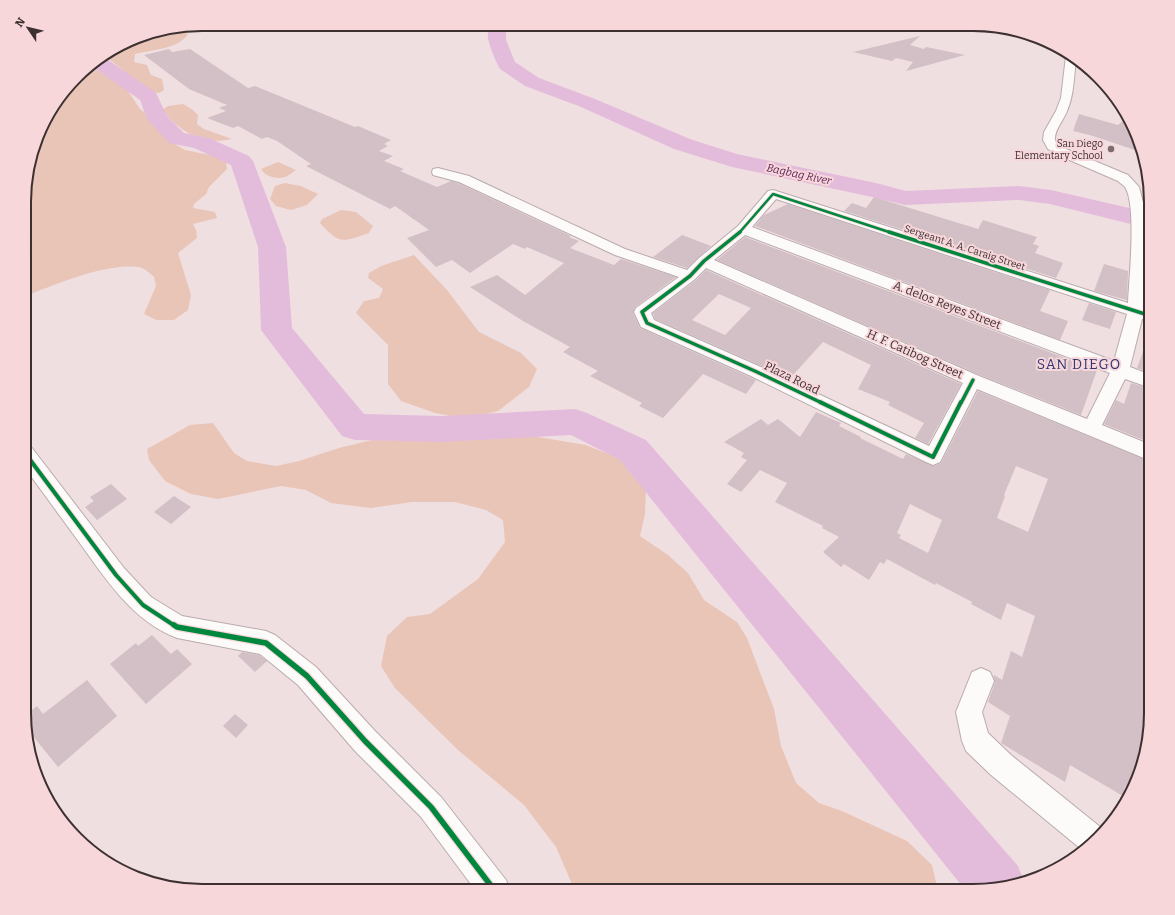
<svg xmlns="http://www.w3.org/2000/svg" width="1175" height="915" font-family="Bitter,serif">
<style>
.green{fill:#e9c5b8}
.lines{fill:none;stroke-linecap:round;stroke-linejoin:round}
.river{fill:#e4bcdb;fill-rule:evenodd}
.building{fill:#d3bfc6;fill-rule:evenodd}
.minor-casing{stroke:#b9abad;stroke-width:2}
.minor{fill:#fdfafa;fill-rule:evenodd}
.cycleway-far3-casing{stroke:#f8d7db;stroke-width:4}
.cycleway-far2-casing{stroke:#f8d7db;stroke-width:5.5}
.cycleway-far1-casing{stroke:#f8d7db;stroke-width:6}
.cycleway-casing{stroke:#f8d7db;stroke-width:8}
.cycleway-far3{stroke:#00873e;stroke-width:2.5}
.cycleway-far2{stroke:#00873e;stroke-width:3.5}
.cycleway-far1{stroke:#00873e;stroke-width:4}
.cycleway{stroke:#00873e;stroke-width:5.5}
.poi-dot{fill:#7b6d6f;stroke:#f8d7db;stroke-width:1.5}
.labels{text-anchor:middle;stroke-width:4;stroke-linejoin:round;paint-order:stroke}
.far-poi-label{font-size:10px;fill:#3c3031;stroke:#f8d7db;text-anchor:end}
.far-street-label{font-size:10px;fill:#3c3031;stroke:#f8d7db}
.far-water-label{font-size:11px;font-style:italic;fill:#5c2156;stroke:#f8d7db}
.street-label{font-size:12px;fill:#3c3031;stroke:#f8d7db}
.quarter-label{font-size:14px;letter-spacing:1px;fill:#323873;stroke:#f8d7db}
.rim{fill:none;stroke:#3c3031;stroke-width:2}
</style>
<rect width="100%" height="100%" fill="#f0dfe1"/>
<g class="green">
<path d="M181 27 188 34C179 49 151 50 135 54L134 62 147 65 151 75 162 79 164 90 159 93 151 92 105 56 144 34Z"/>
<path d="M89 66 107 75 128 91 140 109 151 118 163 136 173 143 185 150 215 156 226 161 227 169 209 187 206 194 194 204 193 208 215 212 217 218 193 224 196 230 197 238 178 253 191 295 188 310 174 320H156L144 314 156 286 154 277C151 274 146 270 142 268 111 260 55 285 25 296L26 178 48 113 85 68Z"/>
<path d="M183 104 193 110 198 115 197 124 204 129 232 139C202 146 181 132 162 110L168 106Z"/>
<path d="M278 162 296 170C293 172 288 176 285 177 276 180 265 176 261 169Z"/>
<path d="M285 183 301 186 318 194 307 205 291 210 276 206 270 199 275 186Z"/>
<path d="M341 210 356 212 373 226 369 233C342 242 340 245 320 223L322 219Z"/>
<path d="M414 255 447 290 479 332 521 353 537 369 529 387 498 411 474 417 451 416 435 413 401 401 388 384V345L356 313 364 301 379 298 383 289 368 278 369 273 381 266Z"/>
<path d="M213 423 234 453 247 461 276 466 299 461 339 448 372 440 412 441 503 435 532 436 586 445 621 459 634 468 646 487 645 514 640 536 668 555 688 573 704 600 737 622 747 638 774 709 781 746 796 783 819 803 842 811 907 841 932 865 938 891H575L556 847 524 805 458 750 395 688 381 666 387 636 407 617 430 614 478 579 505 542 503 520 486 510 455 502H412L371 508 331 503 306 490 281 486 218 499 191 494 165 481 149 460 147 449 190 425Z"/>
</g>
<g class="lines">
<g class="river">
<path d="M494 24H511L506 32V40L515 62 539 78 595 99 690 139 737 154 876 183 906 191 1019 186 1051 190 1151 213V229L1050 204 1019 200 905 205 872 197 732 167 674 149 581 107 525 86 500 69C496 62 486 40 488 32 489 29 493 26 494 24Z"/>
<path d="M104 57 156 93 167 116 184 133 209 138 249 156 253 161 286 247 292 328 364 414 441 416 575 409 587 413 646 440 1018 866 1024 881 973 891H966L620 460 571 435 441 442 355 440 342 436 261 330 258 247 231 165 194 148 169 143 147 119 140 100 90 65Z"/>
</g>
</g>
<g class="building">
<path d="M920 36 910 45 924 49 926 47 965 55 906 71 913 62 896 58 892 61 853 52Z"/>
<path d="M169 49 172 52 190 49 248 88 255 86 355 127 358 126 391 140 384 144 388 146 379 151 393 156 384 161 404 169 400 171 437 187 451 181 458 183 571 236 569 237 579 241 570 248 614 265 621 259 676 277 635 307 633 313 640 328 756 380 746 394 703 374 663 418 639 406 642 403 590 376 598 371 563 352 570 347 523 321 470 287 497 275 525 295 564 263 527 247 525 249 513 244 470 273 452 260 436 267 407 238 429 230 395 206 390 209 306 166 311 164 277 141 267 137 262 139 238 126 233 128 207 118 226 111 219 108 227 105 189 89 144 55Z"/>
<path d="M1079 114 1118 125 1123 121 1130 123 1137 133 1141 152 1093 136 1073 131Z"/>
<path d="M874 197 978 229 983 220 1037 237 1033 244 1039 246 1035 253 1063 263 1056 278 844 211 852 203 866 208Z"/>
<path d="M788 204 1050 290 1040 311 1068 321 1060 340 755 226 764 215Z"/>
<path d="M682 235 711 246 687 268 653 257Z"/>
<path d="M745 237 1097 370 1081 415 980 375 717 260Z"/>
<path d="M1104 264 1128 271 1127 300 1094 291Z"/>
<path d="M706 270 961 384 928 444 915 438 924 423 888 405 890 402 858 389 871 365 823 342 793 375 769 364 766 368 655 319 653 313 696 280ZM719 294 751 308 725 335 692 320Z"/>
<path d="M1146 277 1151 278V308L1146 307Z"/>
<path d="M1089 303 1116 312 1110 329 1082 320Z"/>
<path d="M1149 335H1151V373L1137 368Z"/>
<path d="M1131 383 1151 389 1145 412 1151 414V443L1104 424 1116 400 1124 404Z"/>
<path d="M978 391 1151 462V725L1137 782 1132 791 1125 786 1123 796 1070 765 1065 782 1001 743 1010 716 988 702 995 682 994 677V675L1002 680 1011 651 1022 657 1035 616 1007 603 1001 620 971 604 972 602 936 583 935 585 887 559 884 564 880 562 869 580 844 564 841 567 823 552 839 537 822 528 823 526 775 502 787 483 760 470 741 492 727 484 747 460 741 457 744 453 724 442 761 419 768 425 778 419 800 437 816 412 841 423 839 426 861 437 860 438 903 459 906 454 934 466 941 463ZM1016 466 1048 479 1028 532 997 518 1005 496 1004 495ZM910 504 942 520 928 553 899 538 901 535 897 533Z"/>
<path d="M111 484 127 499 97 520 85 507 94 501 90 497Z"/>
<path d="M174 496 191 507 171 524 154 512Z"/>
<path d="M152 635 171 654 177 649 192 664 146 704 110 664 136 643 138 646Z"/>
<path d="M242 652 259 655 267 661 255 672 238 656Z"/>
<path d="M87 680 117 716 58 767 24 725V716L37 706 43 714Z"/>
<path d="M235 714 248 725 236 738 223 726Z"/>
</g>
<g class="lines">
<g class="minor-casing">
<g id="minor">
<path d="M1068 54 1076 59C1074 76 1074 95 1067 111 1064 120 1054 130 1055 140 1056 145 1062 147 1066 149L1128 175 1139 187 1145 210 1146 228 1144 308 1151 310V321L1142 319 1130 367 1151 375V388L1125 379 1102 425 1151 445V461L977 389 940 462 933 465 926 462 751 376 641 327 634 312 636 308 679 277 615 255 459 182 433 175 432 172 433 169 438 168 469 176 625 249 687 270 699 258 738 226 768 191 773 190 1128 303C1129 279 1137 205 1125 187 1123 185 1120 183 1118 181L1058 155 1048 149 1043 140 1044 132 1056 111 1061 98 1066 56ZM776 199 1127 314 1114 361 752 227ZM745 235 1110 373 1087 419 979 376 714 260ZM706 268 963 383 929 446 763 368 654 320 651 313 695 279Z"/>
<path d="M25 445 32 448 124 568 151 597 182 616 266 631 275 635 316 667 375 731 441 797 506 880 510 891H476L421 817 355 751 298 685 260 654 177 638C132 621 106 579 79 542 61 517 43 493 25 468Z"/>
<path d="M981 668 990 672 994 681 982 712 988 733 1011 755 1104 830 1105 832 1081 849 991 775 966 751 962 741 956 712 972 672Z"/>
</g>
</g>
<use href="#minor" class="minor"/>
<g class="cycleway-far3-casing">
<path id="cycleway-far3" d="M739 233 773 194 892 233"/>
</g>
<g class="cycleway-far2-casing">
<g id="cycleway-far2">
<path d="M740 232 704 261 690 276 642 312 647 323 757 372 822 403"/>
<path d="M889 232 1151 316"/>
<path d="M961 403 973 380"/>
</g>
</g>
<g class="cycleway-far1-casing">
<g id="cycleway-far1">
<path d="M820 402 933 457 961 402"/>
<path d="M25 453 116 575 143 605 175 626"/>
</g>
</g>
<g class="cycleway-casing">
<path id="cycleway" d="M174 625 177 627 266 643 307 676 365 741 431 807 495 891"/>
</g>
<use href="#cycleway-far3" class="cycleway-far3"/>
<use href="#cycleway-far2" class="cycleway-far2"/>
<use href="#cycleway-far1" class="cycleway-far1"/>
<use href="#cycleway" class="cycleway"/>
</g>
<circle class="poi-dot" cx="1111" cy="149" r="4"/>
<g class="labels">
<g class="far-poi-label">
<text x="1103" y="147">San Diego<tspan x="1103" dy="12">Elementary School</tspan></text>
</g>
<g class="far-street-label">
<text transform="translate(965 247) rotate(18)" y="4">Sergeant A. A. Caraig Street</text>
</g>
<g class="far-water-label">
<text transform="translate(799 174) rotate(12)" y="4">Bagbag River</text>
</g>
<g class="street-label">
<text transform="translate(947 305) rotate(21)" y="4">A. delos Reyes Street</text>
<text transform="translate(915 354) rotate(24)" y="4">H. F. Catibog Street</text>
<text transform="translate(792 378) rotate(26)" y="4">Plaza Road</text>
</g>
<g class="quarter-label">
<text x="1079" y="369">SAN DIEGO</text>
</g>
</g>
<path d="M0 0H1175V915H0ZM202 31H973A171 171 0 0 1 1144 202V713A171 171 0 0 1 973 884H202A171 171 0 0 1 31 713V202A171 171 0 0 1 202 31Z" fill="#f8d7db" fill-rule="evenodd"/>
<path class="rim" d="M202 31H973A171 171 0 0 1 1144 202V713A171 171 0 0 1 973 884H202A171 171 0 0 1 31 713V202A171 171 0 0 1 202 31Z"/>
<g transform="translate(28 28) rotate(305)" stroke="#f8d7db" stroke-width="3" paint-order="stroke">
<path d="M0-3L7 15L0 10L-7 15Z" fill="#3c3031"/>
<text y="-6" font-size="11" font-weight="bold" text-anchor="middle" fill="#3c3031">N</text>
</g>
</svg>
